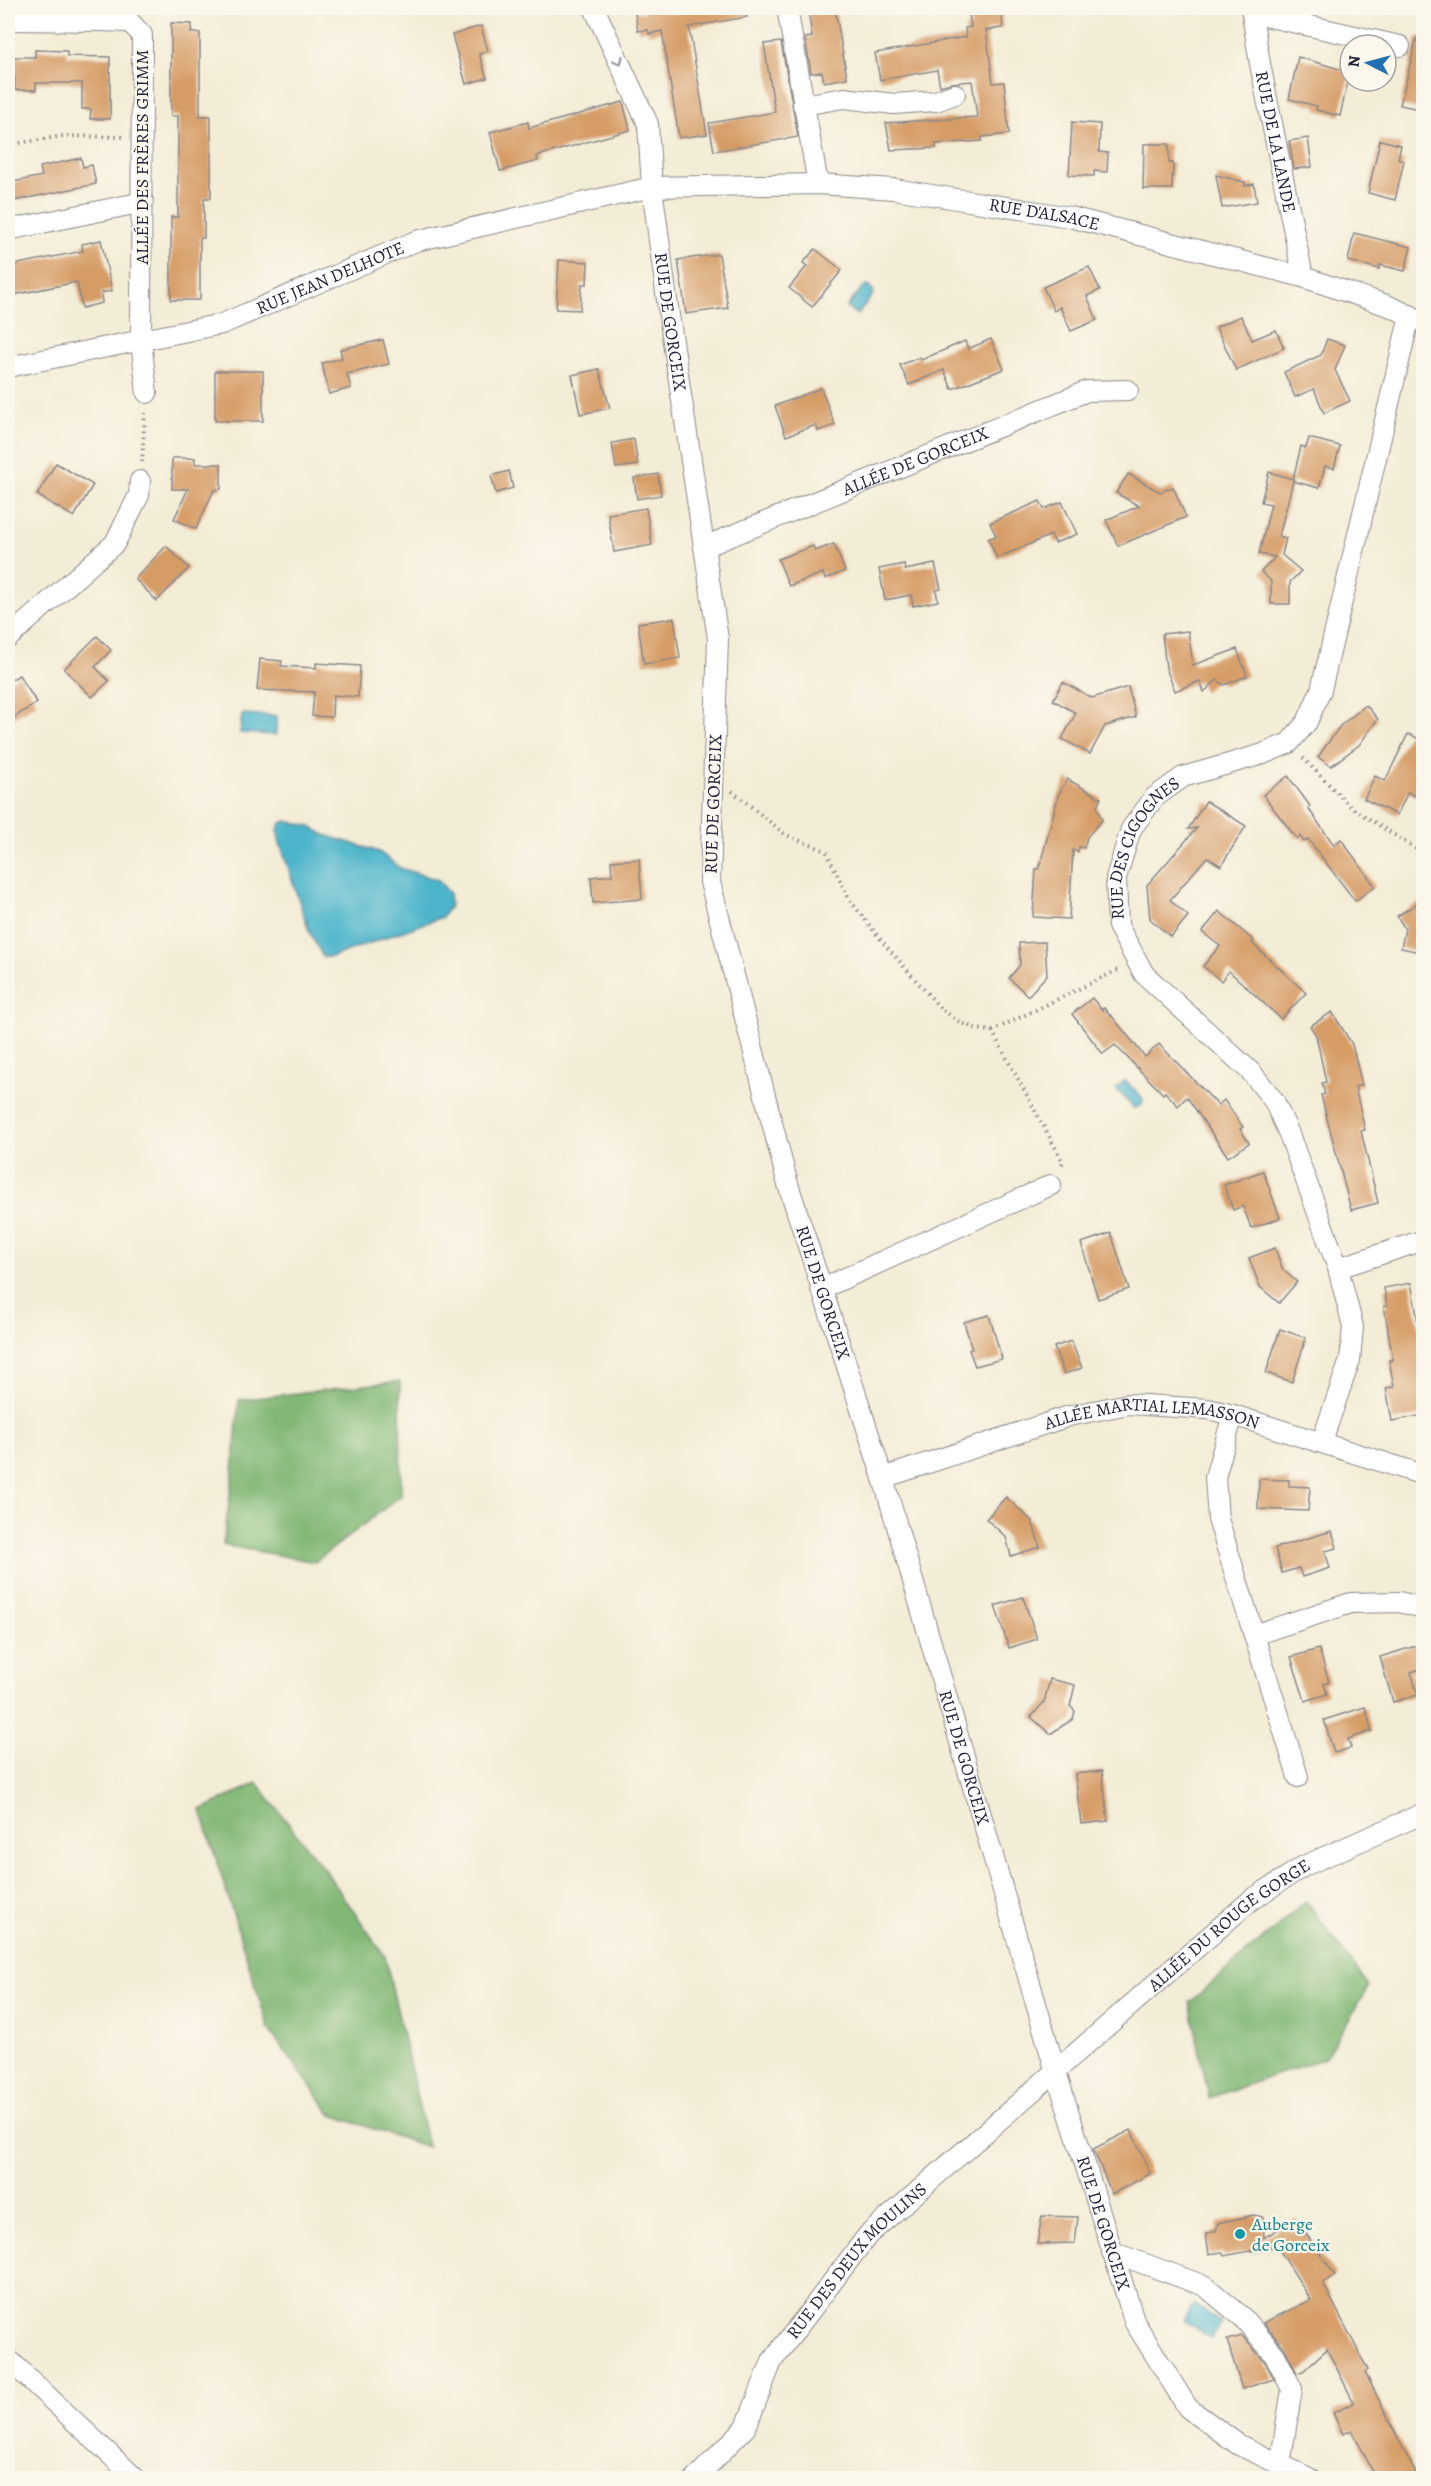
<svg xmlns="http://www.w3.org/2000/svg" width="1431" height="2486" font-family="Alegreya,serif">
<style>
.forest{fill:#82b875;stroke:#526d58;stroke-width:1.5}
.water{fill:#4db5cb;stroke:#386c83;stroke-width:1.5}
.building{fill:#d69c66}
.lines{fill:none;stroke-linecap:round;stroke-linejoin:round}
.minor-casing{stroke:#8a8788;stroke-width:22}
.path{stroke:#8a8788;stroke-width:4;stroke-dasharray:1.5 4.5;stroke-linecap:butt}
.minor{stroke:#fff;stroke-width:20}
.oneway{stroke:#9c9ca7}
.culture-dot{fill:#0f9aa8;stroke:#fbf7ec;stroke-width:2}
.labels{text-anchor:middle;stroke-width:4.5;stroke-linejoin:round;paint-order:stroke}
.street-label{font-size:18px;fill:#22223b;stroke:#fbf7ec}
.culture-label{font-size:18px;fill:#0d838f;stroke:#fbf7ec;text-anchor:start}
</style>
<rect width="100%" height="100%" fill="#fbf7ec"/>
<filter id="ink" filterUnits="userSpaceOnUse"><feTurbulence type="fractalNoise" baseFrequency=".0167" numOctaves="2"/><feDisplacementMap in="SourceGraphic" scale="12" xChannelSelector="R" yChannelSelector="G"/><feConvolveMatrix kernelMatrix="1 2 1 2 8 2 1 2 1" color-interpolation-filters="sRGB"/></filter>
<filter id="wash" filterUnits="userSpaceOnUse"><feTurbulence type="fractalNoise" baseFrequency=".008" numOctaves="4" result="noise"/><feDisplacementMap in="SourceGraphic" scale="24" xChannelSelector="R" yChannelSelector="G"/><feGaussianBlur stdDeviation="1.35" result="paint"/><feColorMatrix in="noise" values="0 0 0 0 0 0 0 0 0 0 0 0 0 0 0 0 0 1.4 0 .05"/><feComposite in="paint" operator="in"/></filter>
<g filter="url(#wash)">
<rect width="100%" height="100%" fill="#f3ecd6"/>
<g class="forest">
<path d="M400 1381 401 1496 315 1562 223 1545 232 1483 239 1400Z"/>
<path d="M257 1783 329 1876 385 1956 428 2147 332 2115 269 2030 201 1810Z"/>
<path d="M1306 1901 1369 1986 1325 2058 1209 2098 1190 2002Z"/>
</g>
<g class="water">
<path d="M868 286 873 290V295L857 315 847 307 863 287Z"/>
<path d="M242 714 277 716 276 735 240 733Z"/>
<path d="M286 821 309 826 325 835 379 852 400 868 438 880 449 893 450 906 442 917 331 957H323L309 931 279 840 278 830 280 824Z"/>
<path d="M1125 1080 1143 1099 1142 1105 1134 1108 1116 1089Z"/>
<path d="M1194 2304 1222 2323 1211 2339 1183 2320Z"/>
</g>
<g id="blocks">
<g class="building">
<path d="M645 8H746L747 17 689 27 707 134 679 138 662 31 649 34 648 30 638 31 635 13 645 11Z"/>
<path d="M808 8H835L847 78 824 82 822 72 811 73 805 38 812 37Z"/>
<path d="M968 8H1001L1003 28 986 30 993 83 1004 82 1009 134 982 137V141L936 144V148L891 150 886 123 977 117 972 81 951 83 940 86 937 70 880 80 875 53 966 37 965 28 971 27Z"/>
<path d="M171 23 192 24 191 33H200V116H211V198H204V238H200V300H171V217H178V116H171Z"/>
<path d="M481 26 488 51 479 54 487 78 466 84 452 35Z"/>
<path d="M1417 37 1424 38V110L1400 105Z"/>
<path d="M781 42 798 137 714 151 709 123 775 112 764 44Z"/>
<path d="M35 50 67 51V56L110 57V119H90L91 109H82V83H36V90H15V77H8V57H35Z"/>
<path d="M1298 57 1350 72 1340 116 1316 110 1317 106 1289 99Z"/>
<path d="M623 102 630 130 537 156 538 161 500 171 490 132 528 122 529 128Z"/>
<path d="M1072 122 1100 124 1099 152 1108 153 1107 172 1094 171V176L1069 175Z"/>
<path d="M1308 138 1312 167 1294 169 1289 141Z"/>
<path d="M1380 140 1401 145 1398 159 1404 161 1395 200 1368 193Z"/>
<path d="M1144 144H1169V163H1173L1172 189H1143Z"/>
<path d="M81 158 83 167 92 165 96 184 8 202V183L42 176 40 167Z"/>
<path d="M1216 175 1245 182V186L1254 184 1257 202 1222 208Z"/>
<path d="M1354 233 1411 247 1405 271 1380 265 1379 269 1348 261Z"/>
<path d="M101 240 112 291 101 293 102 303 82 308 77 282 8 296V266L83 251 82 244Z"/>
<path d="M815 249 842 270 812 307 789 288 807 266 803 263Z"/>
<path d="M719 254 728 308 686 314 678 260Z"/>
<path d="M559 260 588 262 587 284H582L580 310 556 309Z"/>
<path d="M1089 267 1100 290 1087 296 1097 320 1071 331 1060 307 1054 311 1043 287Z"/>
<path d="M1241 316 1252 340 1276 330 1284 348 1236 370 1216 327Z"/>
<path d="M991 339 1004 369 952 389 944 370 909 385 900 365 920 357 921 360 965 341 968 349Z"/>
<path d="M1327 339 1345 345 1335 370 1350 401 1324 413 1314 389 1295 397 1284 372 1321 355Z"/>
<path d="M383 340 389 364 347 374 351 388 329 394 322 363 342 358 340 349Z"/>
<path d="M599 369 610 408 580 414 572 375Z"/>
<rect x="215" y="371" width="48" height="50"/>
<path d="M821 388 835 425 818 431 816 425 786 436 775 406Z"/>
<path d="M1309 438 1340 446 1334 468 1325 466 1319 488 1293 481 1279 536 1286 538 1282 555 1301 571 1290 582V604H1271V581L1261 572 1275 557 1259 554 1271 504 1261 502 1269 472 1293 479 1301 446 1306 448Z"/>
<path d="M634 439 638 465 616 468 612 443Z"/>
<path d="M172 458H195V464H221V489L214 490 196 529 174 519 188 489H172Z"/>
<path d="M56 463 93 485 74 517 37 495Z"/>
<path d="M509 471 513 488 496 493 491 476Z"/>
<path d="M658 474 661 495 637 499 634 478Z"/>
<path d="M1128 474 1160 492 1173 487 1186 517 1118 546 1106 520 1139 506 1116 493Z"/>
<path d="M1040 501 1044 509 1062 502 1077 534 1055 543 1051 535 997 558 988 539 996 536 990 523Z"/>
<path d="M646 508 652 545 614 552 608 514Z"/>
<path d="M834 544 845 571 825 579 823 573 789 586 778 559 813 546 815 551Z"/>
<path d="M166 546 189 568 157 601 135 579Z"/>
<path d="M904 564 905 570 935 564 941 589 936 590 938 601 913 606 911 595 885 600 879 569Z"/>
<path d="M674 618 680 658 644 664 638 623Z"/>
<path d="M1188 631 1193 665 1237 649 1247 676 1224 685 1217 680 1204 692 1200 681 1175 691 1166 668 1162 634Z"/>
<path d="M97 636 111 650 95 667 109 681 92 697 64 669Z"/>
<path d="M260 659 282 661 281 666 316 668V663L360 666 358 697 333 695 332 717 312 716 314 692 257 690Z"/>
<path d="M19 675 37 703 8 721V682Z"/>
<path d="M1063 682 1092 698 1128 687 1136 717 1105 726 1090 754 1062 739 1076 713 1053 700Z"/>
<path d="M1366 705 1378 719 1359 745 1331 766 1318 757 1340 726Z"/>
<path d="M1408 734 1424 741V779L1415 796 1408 792 1397 815 1364 799 1375 776 1385 781Z"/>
<path d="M1288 776 1310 806 1308 808 1334 845 1341 839 1375 886 1355 901 1308 839 1304 842 1300 836 1297 839 1263 795Z"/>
<path d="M1067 779 1101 798 1097 807 1102 820 1087 837 1084 848 1079 847 1078 852 1073 850 1069 919 1033 917 1036 869H1039L1058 796Z"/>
<path d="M1206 801 1246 826 1221 866 1207 857 1170 900 1188 916 1171 937 1150 919 1147 885 1197 828 1188 829Z"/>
<path d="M639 859 642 899 593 903 591 877 612 875 611 861Z"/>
<path d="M1424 899V953L1401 948 1405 929 1397 916Z"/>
<path d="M1219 911 1254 941 1252 943 1306 993 1281 1019 1229 971 1221 981 1203 966 1220 946 1202 932Z"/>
<path d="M1045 942 1047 975 1028 996 1009 978 1020 965 1019 943Z"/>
<path d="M1092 998 1102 1010 1104 1008 1110 1016 1111 1015 1145 1057 1159 1044 1218 1105 1224 1100 1243 1127 1240 1129 1249 1143 1228 1157 1187 1097 1178 1106 1165 1092 1163 1094 1115 1045 1103 1054 1072 1014Z"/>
<path d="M1332 1012 1352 1044 1362 1085 1355 1087 1365 1130 1361 1131 1378 1203 1351 1210 1321 1095 1325 1094 1322 1083 1326 1082 1316 1035 1310 1026Z"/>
<path d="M1263 1171 1280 1218 1251 1228 1243 1206 1233 1210 1224 1185Z"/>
<path d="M1111 1233 1129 1289 1098 1299 1081 1243Z"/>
<path d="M1275 1248 1283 1270 1297 1282 1279 1303 1260 1287 1249 1258Z"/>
<path d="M1411 1283 1424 1354V1415L1392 1421 1386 1388 1394 1387 1389 1360H1393L1384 1306H1387L1384 1288Z"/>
<path d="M989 1315 1002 1359 975 1366 969 1350 972 1349 964 1322Z"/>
<path d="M1280 1329 1306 1338 1292 1382 1266 1373Z"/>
<path d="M1071 1341 1082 1368 1064 1374 1054 1347Z"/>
<path d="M1259 1479 1289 1480V1486L1310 1487 1308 1511 1258 1509Z"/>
<path d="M1006 1497 1032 1521 1040 1547 1011 1556 1006 1537 986 1519Z"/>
<path d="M1332 1531 1337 1548 1325 1551 1330 1568 1302 1577 1299 1568 1282 1573 1275 1548Z"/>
<path d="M1023 1597 1037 1639 1009 1648 995 1606Z"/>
<path d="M1419 1645 1424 1668 1411 1672 1418 1695 1393 1702 1380 1657Z"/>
<path d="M1319 1649 1329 1682 1324 1684 1327 1694 1305 1701 1291 1657Z"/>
<path d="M1050 1679 1075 1685 1070 1706 1075 1711 1073 1719 1050 1734 1031 1717 1044 1702Z"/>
<path d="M1365 1707 1372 1731 1348 1739 1351 1748 1334 1753 1324 1720Z"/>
<path d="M1102 1771 1108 1821 1081 1824 1075 1774Z"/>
<path d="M1131 2130 1150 2174 1112 2194 1093 2149Z"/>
<path d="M1254 2215 1263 2217 1264 2238 1295 2218 1335 2275 1323 2283 1368 2370 1365 2372 1418 2478H1376L1352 2430 1343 2434 1333 2413 1354 2403 1327 2349 1303 2371 1297 2373 1284 2347 1263 2323 1311 2300 1277 2246 1224 2256 1222 2252 1209 2254 1206 2234 1216 2231 1218 2223Z"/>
<path d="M1042 2216 1078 2217 1075 2243 1037 2244Z"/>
<path d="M1242 2336 1265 2362 1274 2379 1242 2389 1227 2340Z"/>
</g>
</g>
</g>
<g filter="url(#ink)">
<use href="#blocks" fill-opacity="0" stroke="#8a8788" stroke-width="1.5"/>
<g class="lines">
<g class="minor-casing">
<g id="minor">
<path d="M99 8V21L130 22 142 35 141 341 147 393"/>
<path id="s1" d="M594 8 648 124 652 187 669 315 718 639 710 882 787 1181 883 1478 1055 2069 1135 2323 1188 2408 1239 2445 1309 2478"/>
<path d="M787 8 818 184"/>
<path id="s2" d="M1251 8 1260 64 1303 277"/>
<path d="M1252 13 1400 46"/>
<path d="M8 20 99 21"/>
<path d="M803 105 844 98 894 104 936 101 955 94"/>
<path d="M8 230 143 202"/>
<path id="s3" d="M8 367 222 324 416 241 652 187 818 184 894 189 1070 217 1303 277 1389 306 1424 322"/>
<path id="s4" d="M704 547 1087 391 1128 390"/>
<path d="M8 638 115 543 139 495 140 481"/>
<path d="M1338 1268 1424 1240"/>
<path d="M821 1289 1051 1185"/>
<path d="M1233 1415 1215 1477 1218 1519 1298 1777"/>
<path id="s5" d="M1322 1441 1350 1360 1353 1327 1338 1268 1289 1134 1274 1101 1252 1073 1144 974 1118 926 1116 878 1131 829 1155 797 1183 777 1263 754 1289 743 1307 722 1321 690 1410 315"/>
<path id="s6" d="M883 1478 1069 1416 1128 1404 1208 1409 1233 1415 1424 1475"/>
<path d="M1254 1635 1351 1603 1399 1602 1424 1608"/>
<path d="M1112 2252 1205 2286 1242 2317 1275 2355 1292 2389 1280 2465"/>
<path d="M8 2359 135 2478"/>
<path id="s7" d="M696 2478 746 2427 772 2361 868 2235 1251 1900 1304 1866 1424 1813"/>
</g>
</g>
<g class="path">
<path d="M8 145 63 136 123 137"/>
<path d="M142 462 145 413"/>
<path d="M1303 758 1352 808 1424 854"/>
<path d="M732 791 786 835 826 851 849 899 881 940 940 1008 961 1023 977 1029 992 1031 1120 969"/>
<path d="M992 1031 1063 1162 1060 1168"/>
</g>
<use href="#minor" class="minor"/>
</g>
<defs><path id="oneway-chevron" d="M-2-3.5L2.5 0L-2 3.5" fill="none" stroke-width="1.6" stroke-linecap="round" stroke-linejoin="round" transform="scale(1.5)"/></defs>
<use class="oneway" href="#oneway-chevron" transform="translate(619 61) rotate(65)"/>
</g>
<circle class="culture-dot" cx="1240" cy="2234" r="6"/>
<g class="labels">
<g class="street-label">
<text dy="6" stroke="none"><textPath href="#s2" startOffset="136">RUE DE LA LANDE</textPath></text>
<text transform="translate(142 157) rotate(-90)" y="6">ALLÉE DES FRÈRES GRIMM</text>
<text dy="6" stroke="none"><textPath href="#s3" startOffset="1066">RUE D'ALSACE</textPath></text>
<text dy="6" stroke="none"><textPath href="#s3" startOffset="336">RUE JEAN DELHOTE</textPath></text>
<text dy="6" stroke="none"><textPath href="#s1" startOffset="327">RUE DE GORCEIX</textPath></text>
<text dy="6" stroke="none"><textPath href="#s4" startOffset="228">ALLÉE DE GORCEIX</textPath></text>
<text transform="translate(713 804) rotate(-88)" y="6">RUE DE GORCEIX</text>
<text dy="6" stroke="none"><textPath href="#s5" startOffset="682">RUE DES CIGOGNES</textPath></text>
<text dy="6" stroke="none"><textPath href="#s1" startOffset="1317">RUE DE GORCEIX</textPath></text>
<text dy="6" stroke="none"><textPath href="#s6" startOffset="280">ALLÉE MARTIAL LEMASSON</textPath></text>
<text dy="6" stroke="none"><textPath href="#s1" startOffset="1803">RUE DE GORCEIX</textPath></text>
<text dy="6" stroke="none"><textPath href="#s7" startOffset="777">ALLÉE DU ROUGE GORGE</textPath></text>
<text dy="6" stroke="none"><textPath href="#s1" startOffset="2289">RUE DE GORCEIX</textPath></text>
<text dy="6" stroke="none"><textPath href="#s7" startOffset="274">RUE DES DEUX MOULINS</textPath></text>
</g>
<g class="culture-label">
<text x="1252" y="2230">Auberge<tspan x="1252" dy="21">de Gorceix</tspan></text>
</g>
</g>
<rect width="1431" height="2486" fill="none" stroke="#fbf7ec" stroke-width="30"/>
<g transform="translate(1368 63) rotate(276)"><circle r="28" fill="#fbf7ec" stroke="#a4a2a5" stroke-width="1.5"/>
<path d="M0-4.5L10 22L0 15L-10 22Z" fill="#1f6fb2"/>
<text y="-9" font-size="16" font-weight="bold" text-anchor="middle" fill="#22223b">N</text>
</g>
</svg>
